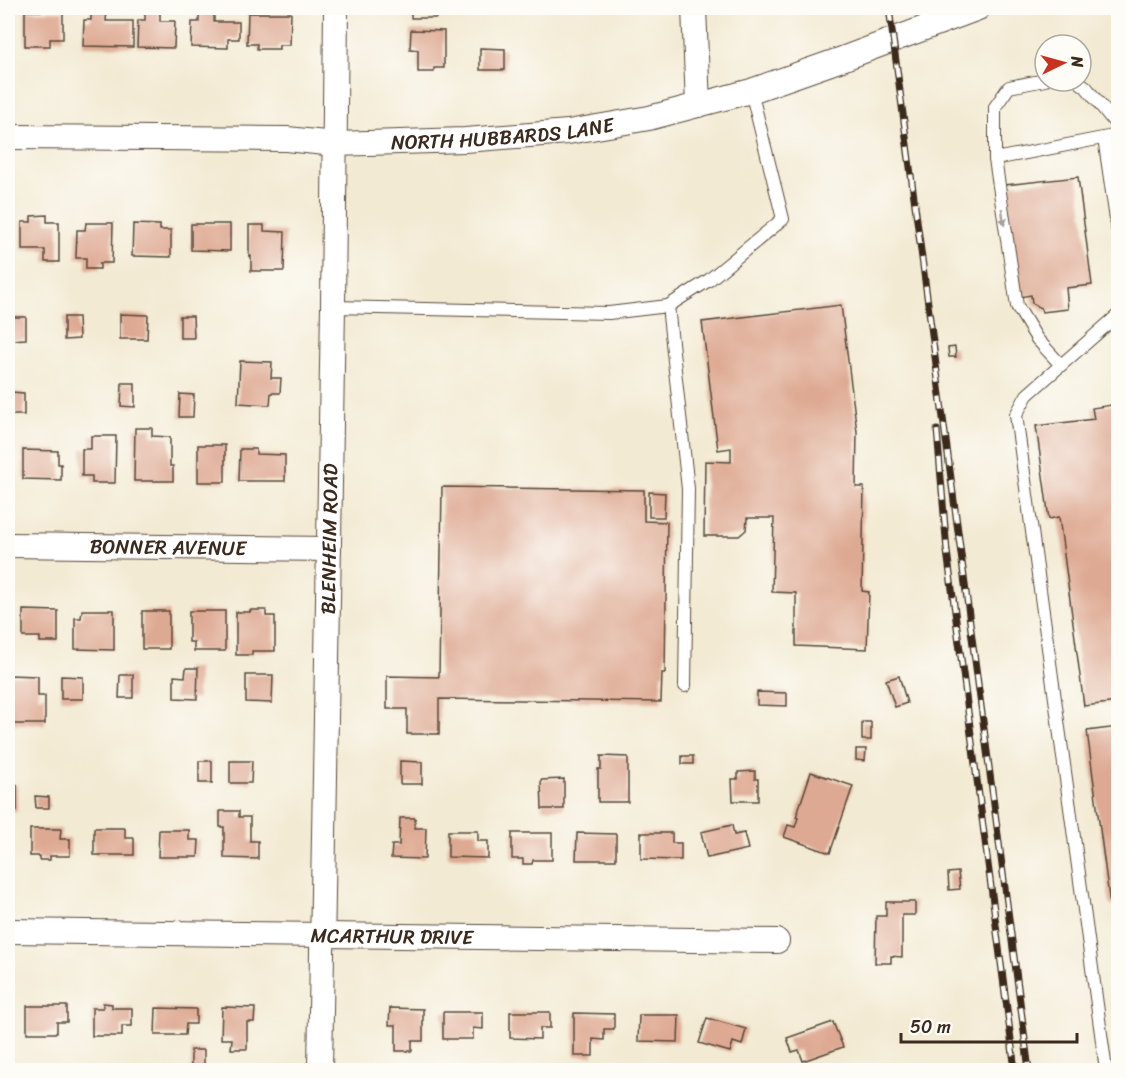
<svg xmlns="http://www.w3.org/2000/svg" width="1126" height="1078" font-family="Sriracha,sans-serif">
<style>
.building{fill:#dea992}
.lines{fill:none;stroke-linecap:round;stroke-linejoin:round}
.service-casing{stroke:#574739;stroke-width:14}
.minor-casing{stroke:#574739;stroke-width:26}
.service{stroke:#fff;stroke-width:12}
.minor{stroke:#fff;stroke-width:24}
.rail-casing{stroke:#3b2a1e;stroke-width:7}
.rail{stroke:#fdfcf7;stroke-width:4.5;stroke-dasharray:14;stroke-linecap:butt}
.oneway{fill:#a79f9a}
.labels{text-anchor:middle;stroke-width:5;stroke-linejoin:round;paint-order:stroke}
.street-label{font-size:20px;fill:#3b2a1e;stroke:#fdfcf7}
</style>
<rect width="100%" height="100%" fill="#fdfcf7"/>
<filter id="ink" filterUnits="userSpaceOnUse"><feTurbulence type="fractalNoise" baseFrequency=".0167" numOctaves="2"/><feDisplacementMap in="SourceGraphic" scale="12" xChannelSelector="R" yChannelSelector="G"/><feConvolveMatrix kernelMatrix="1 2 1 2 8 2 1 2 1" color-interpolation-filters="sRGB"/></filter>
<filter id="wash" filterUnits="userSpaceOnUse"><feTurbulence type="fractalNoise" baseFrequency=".008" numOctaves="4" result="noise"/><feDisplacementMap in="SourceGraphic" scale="24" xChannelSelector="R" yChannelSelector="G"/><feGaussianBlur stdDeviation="1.35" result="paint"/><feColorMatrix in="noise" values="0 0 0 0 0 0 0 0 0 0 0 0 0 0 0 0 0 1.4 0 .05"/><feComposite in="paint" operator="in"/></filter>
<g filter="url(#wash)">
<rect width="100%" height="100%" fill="#f3ead3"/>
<g id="blocks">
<g class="building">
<path d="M91 8 107 9 106 21H133V47L83 46 84 20H91Z"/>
<path d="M411 8H455V15H442V13H436V18H411Z"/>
<path d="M145 9H160V21H175L174 48 137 47 138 20H145Z"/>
<path d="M199 9 214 10V22H239V39H228V48L191 47 192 22H199Z"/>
<path d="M25 11H63V39H50V46H25Z"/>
<path d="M248 13H291L290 45H279V49H257V44H247Z"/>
<path d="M411 30 444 31V68H434V72H418V50L410 49Z"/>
<path d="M480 48 505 49V70H480Z"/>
<path d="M1078 177 1092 285 1066 288 1068 309 1042 312 1041 308 1032 303 1031 295 1019 297 1005 185Z"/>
<path d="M47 215V222H59V262H45V250H22V222H31V216Z"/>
<path d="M86 223H113L112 263H100V269H86V258H76L77 230H85Z"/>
<path d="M133 224 160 225V230H171V257L132 256Z"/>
<path d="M191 224H230V251L191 250Z"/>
<path d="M249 225H264V231L285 232 284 271H251V256H249Z"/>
<path d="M841 305 857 432 856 487H864L862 591 869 592 867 649 796 646V593L772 592 774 518H747L746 530 739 536H704L705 461 731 462V448L718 450 702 322Z"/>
<path d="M120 314 148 315 147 339H120Z"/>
<path d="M180 316H193L194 338H180Z"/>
<path d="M11 317H26V339L11 340Z"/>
<path d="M64 317H78L79 339 64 340Z"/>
<path d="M955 347 956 357H949L948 348Z"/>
<path d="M240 361 272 362 271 378H281L280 393H271L270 405 238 403Z"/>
<path d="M122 383H135V407L121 406Z"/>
<path d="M11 392 24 393V415H10Z"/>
<path d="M180 394 194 395 193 417H179Z"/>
<path d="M1118 404V702L1084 706 1059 517 1049 519 1036 426 1094 419 1092 408Z"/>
<path d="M135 428H152V436L170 437V466H173V481H134Z"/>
<path d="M91 436H116L115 483H92V476H82V449H91Z"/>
<rect x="198" y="445" width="27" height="37"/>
<path d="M240 449H256V454L285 455V481H239Z"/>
<path d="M23 450 58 451V464H61V480L23 479Z"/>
<path d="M442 487 644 490V521L667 522 665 673H662L661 702 439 699V734H407V709H387V676L439 677Z"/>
<path d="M649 492 665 493 664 517H649Z"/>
<path d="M23 610 58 611V642H40V637H23Z"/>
<path d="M82 610H114V650L75 649V618H81Z"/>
<path d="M250 610H266V616H275V651H252V655H236V612H250Z"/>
<rect x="142" y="611" width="27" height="38"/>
<path d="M189 611H225V651H194V642H189Z"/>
<path d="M186 668H198L197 699 174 698V676L185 677Z"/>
<path d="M8 675 38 676V696H45V724H8Z"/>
<path d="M120 675H133V698H119Z"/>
<path d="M246 675H273L272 703 246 702Z"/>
<path d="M61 676 83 677V699H61Z"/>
<path d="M899 676 907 703 895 707 886 680Z"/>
<path d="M757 692 787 693V706L757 705Z"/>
<rect x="862" y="722" width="9" height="18"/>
<path d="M1118 727V908L1110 905 1087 731Z"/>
<path d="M856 749H866L865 761 856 760Z"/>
<path d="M601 756 628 757V802H598V769H601Z"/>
<rect x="682" y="756" width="11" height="8"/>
<rect x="199" y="761" width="13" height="22"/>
<path d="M230 761H252L251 783H230Z"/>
<path d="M400 761 422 762V784H400Z"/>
<path d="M755 771V779H758V801H733L732 779H738V772Z"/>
<path d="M811 772 853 786 830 853 784 837 788 825 795 827 798 818 796 817Z"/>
<path d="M564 779V809H542L541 780Z"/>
<rect x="8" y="785" width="9" height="26"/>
<path d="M35 796 49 797V808H36Z"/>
<path d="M220 811H239V817H250V841H258V859L224 858V827H220Z"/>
<path d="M400 818H415V828H426L425 859 391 858 392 845H399Z"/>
<path d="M732 825 734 835 744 833 748 849 707 858 701 832Z"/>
<path d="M94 828H125V838H134V855H94Z"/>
<path d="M30 829H61L60 839H70V856H50V860H39V856H30Z"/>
<path d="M159 830H189V840H199L198 857H158Z"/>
<path d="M448 831H478V841H488V858L448 857Z"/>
<path d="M512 833H552V860H533L532 864H523V859H512Z"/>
<path d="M577 833 616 834V860H576Z"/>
<path d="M641 833H672V843H681V860L641 859Z"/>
<path d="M958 872 960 889 949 890 948 873Z"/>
<path d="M886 902H915V915H902V957L891 956V963H875L876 916H886Z"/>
<path d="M103 1003 112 1004V1008H132V1026H122V1036H92V1008H103Z"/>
<path d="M27 1006H67V1022H57V1033H27Z"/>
<path d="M222 1007 255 1008 254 1022H247V1049H231L232 1039H221Z"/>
<path d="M156 1008 196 1009V1024H186L185 1035H155Z"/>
<path d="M390 1008 423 1009V1041H412V1051H396V1025H389Z"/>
<path d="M443 1012H483V1029L473 1028V1039H443Z"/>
<path d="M510 1012H550V1028H540V1039L510 1038Z"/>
<path d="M574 1013 614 1014V1029H604V1040L593 1039V1056H574Z"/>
<path d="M639 1015H679L678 1042 638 1041Z"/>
<path d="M707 1018 746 1029 742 1045 733 1042 730 1052 699 1043Z"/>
<path d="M833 1022 843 1047 803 1061 799 1050 792 1052 787 1038Z"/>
<rect x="191" y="1050" width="13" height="20"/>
</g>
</g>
</g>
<g filter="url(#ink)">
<use href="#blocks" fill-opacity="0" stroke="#574739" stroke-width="1.5"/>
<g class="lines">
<g class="service-casing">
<g id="service">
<path d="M1045 80 1009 87 995 107V159L1017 306 1037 339 1061 365"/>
<path d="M1078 81 1086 87 1118 127"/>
<path d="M1104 138 1118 233"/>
<path d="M995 159 1118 135"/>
<path d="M668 306 688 489 685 686"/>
<path d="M333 307 609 313 668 306 709 280 783 219 751 91"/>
<path d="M1106 1070 1016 415 1027 395 1118 315"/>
</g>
</g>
<g class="minor-casing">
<g id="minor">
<path d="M694 8 698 105"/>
<path id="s1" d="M8 137 287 139 335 144 465 140 568 132 649 118 751 91 842 59 978 8"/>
<path id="s2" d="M8 545 329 549"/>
<path id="s3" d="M8 931 777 941"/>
<path id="s4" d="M320 1070 333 307 336 8"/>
</g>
</g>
<use href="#service" class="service"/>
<use href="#minor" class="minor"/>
<g class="rail-casing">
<g id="rail">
<path d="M889 8 1029 1070"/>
<path d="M937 430 947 551 1015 1070"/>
</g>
</g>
<use href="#rail" class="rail"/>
</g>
<defs><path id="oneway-solid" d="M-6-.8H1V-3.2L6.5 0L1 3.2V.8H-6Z" transform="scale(1.5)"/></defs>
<use class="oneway" href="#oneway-solid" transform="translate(1003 217) rotate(82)"/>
</g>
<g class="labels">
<g class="street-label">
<text dy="7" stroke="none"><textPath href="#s1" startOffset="495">NORTH HUBBARDS LANE</textPath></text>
<text dy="7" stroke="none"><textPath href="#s4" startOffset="531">BLENHEIM ROAD</textPath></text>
<text dy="7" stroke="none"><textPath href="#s2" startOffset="160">BONNER AVENUE</textPath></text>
<text dy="7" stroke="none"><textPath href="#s3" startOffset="384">MCARTHUR DRIVE</textPath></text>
</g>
</g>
<rect width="1126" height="1078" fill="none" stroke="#fdfcf7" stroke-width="30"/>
<g transform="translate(1063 63) rotate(85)"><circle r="28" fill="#fdfcf7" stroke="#afa8a0" stroke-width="1.5"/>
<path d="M0-4.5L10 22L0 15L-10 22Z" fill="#c8321e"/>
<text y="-9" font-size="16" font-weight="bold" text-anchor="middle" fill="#3b2a1e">N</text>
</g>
<path d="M901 1033v9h176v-9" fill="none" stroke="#3b2a1e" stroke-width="3"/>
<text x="910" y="1033" font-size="18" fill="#3b2a1e" stroke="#fdfcf7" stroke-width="4.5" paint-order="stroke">50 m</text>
</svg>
